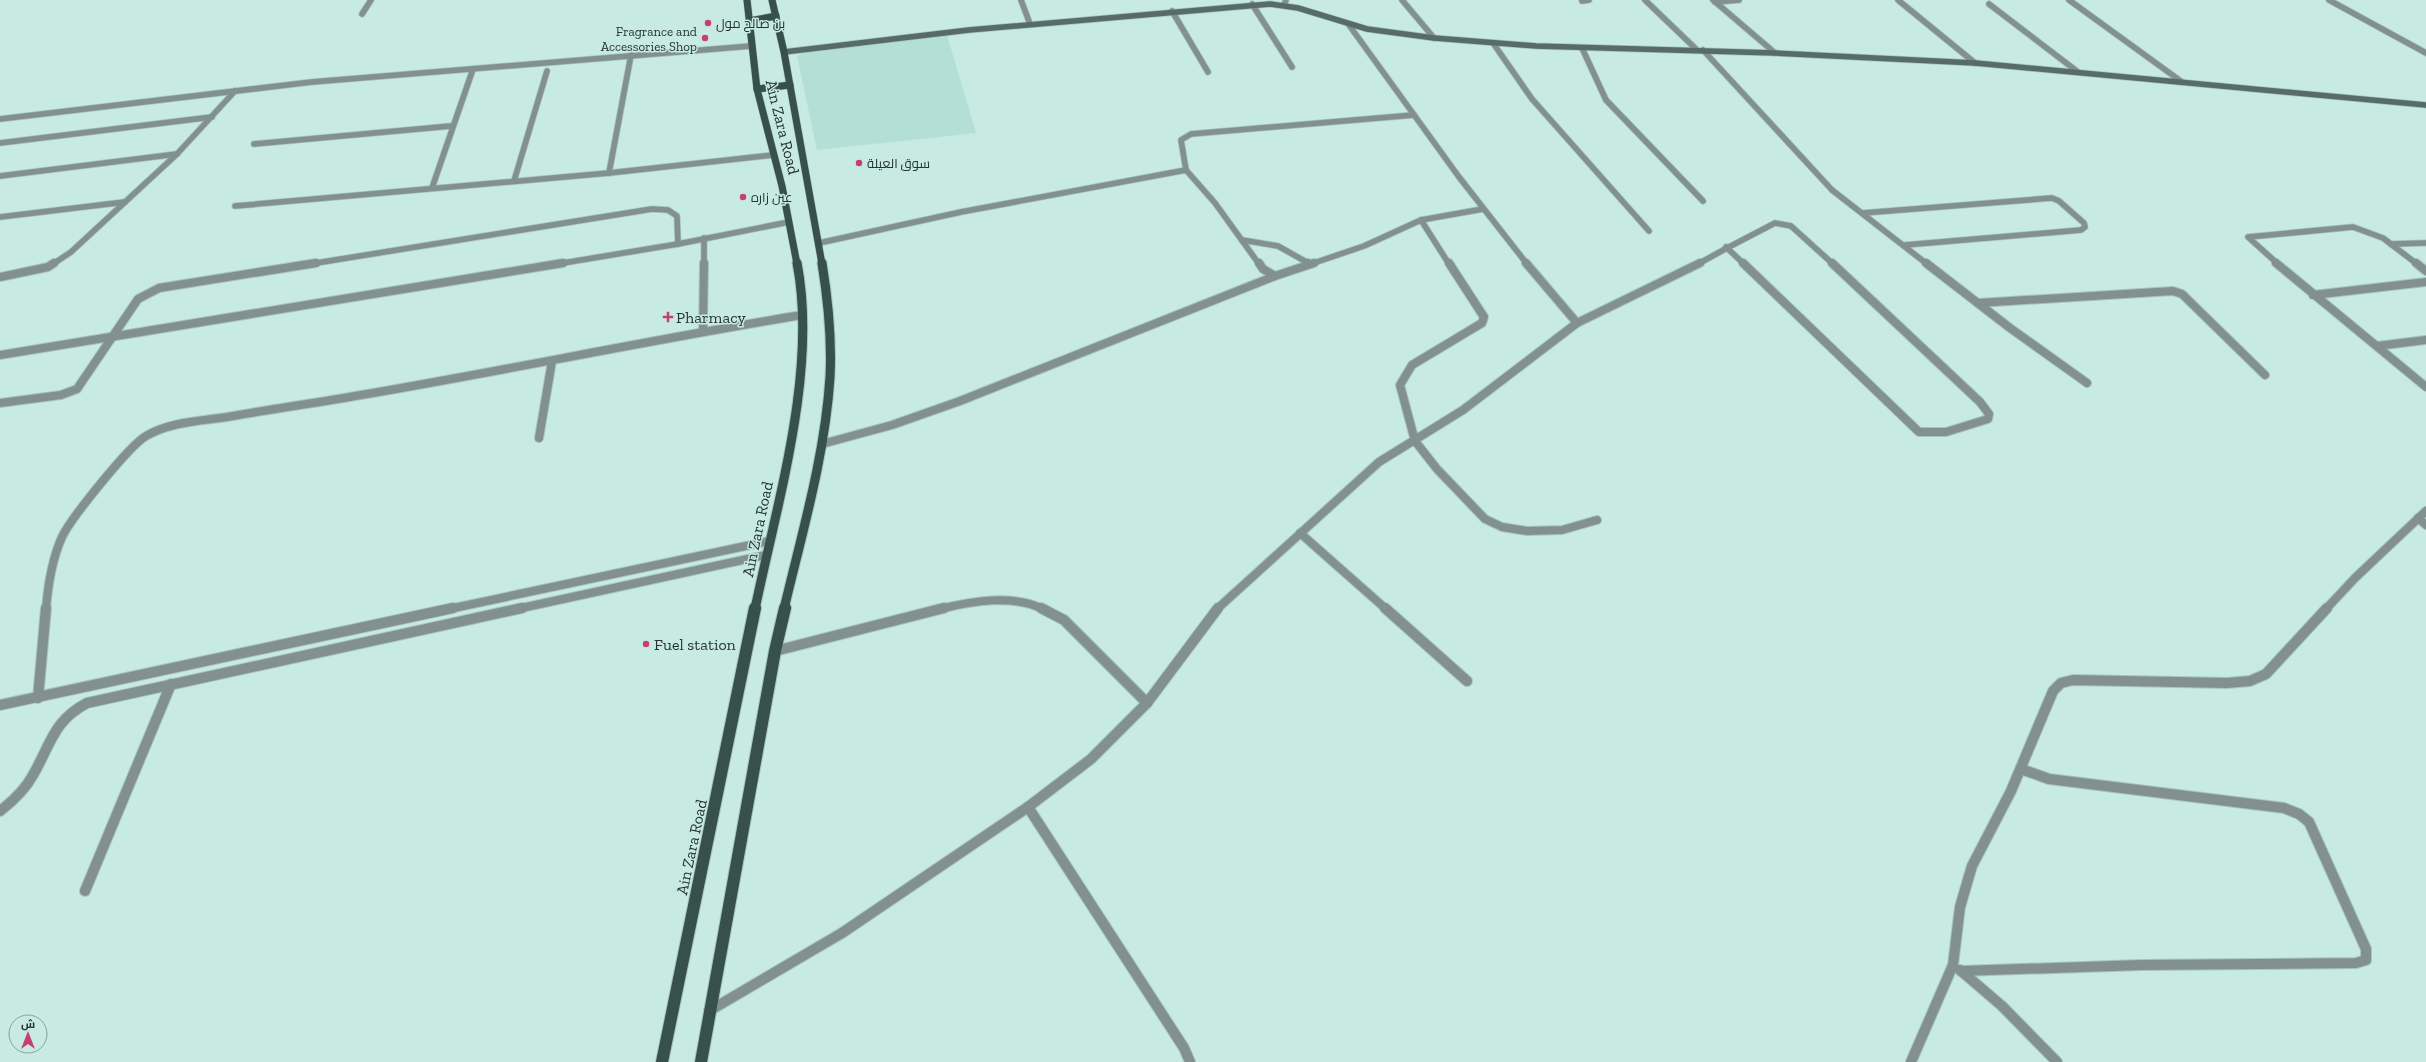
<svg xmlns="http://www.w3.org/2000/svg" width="2426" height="1062" font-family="'Zilla Slab',Cairo,serif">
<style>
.built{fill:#b3dfd6}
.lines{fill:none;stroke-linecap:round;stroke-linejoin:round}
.street-far2-casing{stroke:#a7c5bf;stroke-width:7}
.street-far1-casing{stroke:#a7c5bf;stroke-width:10}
.street-casing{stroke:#a7c5bf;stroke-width:12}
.secondary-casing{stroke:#a7c5bf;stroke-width:7}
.primary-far2-casing{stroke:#a7c5bf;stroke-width:8}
.primary-far1-casing{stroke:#a7c5bf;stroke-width:11}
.primary-casing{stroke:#a7c5bf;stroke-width:14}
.street-far2{stroke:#83918e;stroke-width:5.5}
.street-far1{stroke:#83918e;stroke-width:8}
.street{stroke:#83918e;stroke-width:10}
.secondary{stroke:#576b67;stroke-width:5.5}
.primary-far2{stroke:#37504c;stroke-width:7}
.primary-far1{stroke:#37504c;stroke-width:9}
.primary{stroke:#37504c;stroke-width:12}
.poi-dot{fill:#c93e72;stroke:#c7eae3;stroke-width:1.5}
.labels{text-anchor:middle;stroke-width:3;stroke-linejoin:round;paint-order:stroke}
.far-poi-label{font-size:13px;fill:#263330;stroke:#c7eae3;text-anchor:start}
.street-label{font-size:16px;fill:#263330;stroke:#c7eae3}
.poi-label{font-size:16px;fill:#263330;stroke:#c7eae3;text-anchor:start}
</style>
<rect width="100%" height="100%" fill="#c7eae3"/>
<path class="built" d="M947 35 976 133 817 150 797 56 807 52Z"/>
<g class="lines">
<g class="street-far2-casing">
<g id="street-far2">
<path d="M1021 0 1030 24"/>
<path d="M1402 0 1434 38"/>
<path d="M1645 0 1697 50"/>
<path d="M1713 0 1775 53"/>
<path d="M1898 0 1975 63"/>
<path d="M2069 0 2182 82"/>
<path d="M2329 0 2426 53"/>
<path d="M1582 1 1589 0"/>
<path d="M1715 2 1739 0"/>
<path d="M1252 4 1292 67"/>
<path d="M1989 4 2078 72"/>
<path d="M1284 5 1286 0"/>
<path d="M1172 11 1208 72"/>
<path d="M362 14 371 0"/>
<path d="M1349 25 1459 177 1527 264"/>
<path d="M1493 43 1532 99 1649 231"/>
<path d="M1582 48 1606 100 1703 201"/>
<path d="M1703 50 1832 190 1927 264"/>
<path d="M0 119 312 82 751 46"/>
<path d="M0 143 212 117"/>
<path d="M254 144 451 126"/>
<path d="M1186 170 1181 140 1191 134 1414 115"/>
<path d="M609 173 631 55"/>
<path d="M0 176 177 154"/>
<path d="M514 181 547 71"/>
<path d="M432 188 473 69"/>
<path d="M235 206 609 173 773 155"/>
<path d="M1863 213 2052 198 2059 201 2084 223 2085 227 2081 230 1905 245"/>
<path d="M0 217 125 202"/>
<path d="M1421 220 1449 264"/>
<path d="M1242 240 1278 246 1310 264"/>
<path d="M819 243 961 212 1186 170 1215 203 1259 264"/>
<path d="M2391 244 2426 243"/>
<path d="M1726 247 1727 248"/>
<path d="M1727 248 1744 264"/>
<path d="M1727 248 1775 223 1791 226 1833 264"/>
<path d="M53 264 71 252 177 154 235 91"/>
<path d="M310 264 652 209 668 210 677 216 678 244"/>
<path d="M557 264 678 244 789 222"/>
<path d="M704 264V238"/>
<path d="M1311 264 1364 246 1421 220 1483 209"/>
<path d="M1698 264 1727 248"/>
<path d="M2278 264 2248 237 2353 227 2383 238 2417 264"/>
</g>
</g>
<g class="street-far1-casing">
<g id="street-far1">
<path d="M1308 263 1310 264"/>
<path d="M1449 263 1484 317 1482 323 1412 365 1400 385 1415 441 1437 469 1485 519 1502 527 1527 531 1562 530 1597 520"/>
<path d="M1526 263 1577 323"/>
<path d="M1743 263 1919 432H1946L1988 419 1989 414 1980 402 1832 263"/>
<path d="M1926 263 2010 328 2087 383"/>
<path d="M2276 263 2426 387"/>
<path d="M2416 263 2426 271"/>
<path d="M1275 276 1314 263"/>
<path d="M0 277 48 267 54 263"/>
<path d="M2313 295 2426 282"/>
<path d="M1978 303 2173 291 2182 294 2265 375"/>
<path d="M703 331 704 263"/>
<path d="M2377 346 2426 340"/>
<path d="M0 355 563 263"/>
<path d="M0 403 61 395 77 389 138 299 159 288 316 263"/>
<path d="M539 438 552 361"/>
<path d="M822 444 892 425 960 401 1275 276 1263 269 1259 263"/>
<path d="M2418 518 2426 525"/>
<path d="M1300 533 1386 609"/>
<path d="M46 609C48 585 52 559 62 537 71 518 129 446 146 436 169 422 201 421 227 417 272 409 316 403 361 395 508 370 655 339 802 315"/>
<path d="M449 609 769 541"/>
<path d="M517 609 766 555"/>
<path d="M940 609C972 601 1012 594 1043 609"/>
<path d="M1217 609 1379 462 1463 410 1577 323 1700 263"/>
<path d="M2326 609 2355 578 2426 511"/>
</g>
</g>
<g class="street-casing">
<g id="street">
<path d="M1041 608 1064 620 1147 703"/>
<path d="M1385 608 1467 681"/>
<path d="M775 651 944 608"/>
<path d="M38 698 46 608"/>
<path d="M0 705 453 608"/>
<path d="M1028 807 1184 1048 1190 1062"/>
<path d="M0 811C13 801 25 790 33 775 51 744 53 721 87 703L522 608"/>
<path d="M85 891 171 684"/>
<path d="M1960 970 2002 1006 2057 1062"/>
<path d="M1961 971 2142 965 2356 963 2366 960V949L2309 822 2299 814 2284 808 2049 779 2021 769"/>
<path d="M709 1011 842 933 1028 807 1091 759 1147 703 1218 608"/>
<path d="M1911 1062 1953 965 1960 907 1972 866 2011 791 2053 691 2061 683 2073 680 2227 683 2250 681 2266 674 2327 608"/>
</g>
</g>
<g class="secondary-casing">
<path id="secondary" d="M784 52 969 30 1270 4 1298 8 1367 29 1434 38 1536 46 1775 53 1975 63 2426 105"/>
</g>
<g class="primary-far2-casing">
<g id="primary-far2">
<path d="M747 0 757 89 782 186 797 264"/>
<path d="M772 0 784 52 822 264"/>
<path d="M749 21 776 16"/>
<path d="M757 89 790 85"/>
</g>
</g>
<g class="primary-far1-casing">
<g id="primary-far1">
<path d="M755 609C777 503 818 370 797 263"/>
<path d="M784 609C802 533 825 456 830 377 832 339 828 300 822 263"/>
</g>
</g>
<g class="primary-casing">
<g id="primary">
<path d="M662 1062 755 608"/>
<path d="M701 1062 775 651 785 608"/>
</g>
</g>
<use href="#street-far2" class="street-far2"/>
<use href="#street-far1" class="street-far1"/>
<use href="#street" class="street"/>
<use href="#secondary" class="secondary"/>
<use href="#primary-far2" class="primary-far2"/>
<use href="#primary-far1" class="primary-far1"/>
<use href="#primary" class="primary"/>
</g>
<g class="poi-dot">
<circle cx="708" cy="23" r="4"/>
<circle cx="705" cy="38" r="4"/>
<circle cx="859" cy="163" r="4"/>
<circle cx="743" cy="197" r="4"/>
<path d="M666 311h4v4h4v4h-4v4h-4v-4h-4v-4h4z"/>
<circle cx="646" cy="644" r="4"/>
</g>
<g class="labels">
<g class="far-poi-label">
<text x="716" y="28">بن صالح مول</text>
<text x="697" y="36" text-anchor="end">Fragrance and<tspan x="697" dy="15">Accessories Shop</tspan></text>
<text x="867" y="168">سوق العيلة</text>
<text x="751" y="202">عين زاره</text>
</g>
<g class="street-label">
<text transform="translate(783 127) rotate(76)" y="6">Ain Zara Road</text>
<text transform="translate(757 529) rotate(-78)" y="6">Ain Zara Road</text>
<text transform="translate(691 847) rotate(-78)" y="6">Ain Zara Road</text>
</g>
<g class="poi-label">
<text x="676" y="323">Pharmacy</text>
<text x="654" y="650">Fuel station</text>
</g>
</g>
<g transform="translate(28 1034)"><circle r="19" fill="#c7eae3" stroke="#87a19b"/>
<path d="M0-3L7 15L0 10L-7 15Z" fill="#c93e72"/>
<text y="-6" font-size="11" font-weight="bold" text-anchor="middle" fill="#263330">ش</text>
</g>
</svg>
